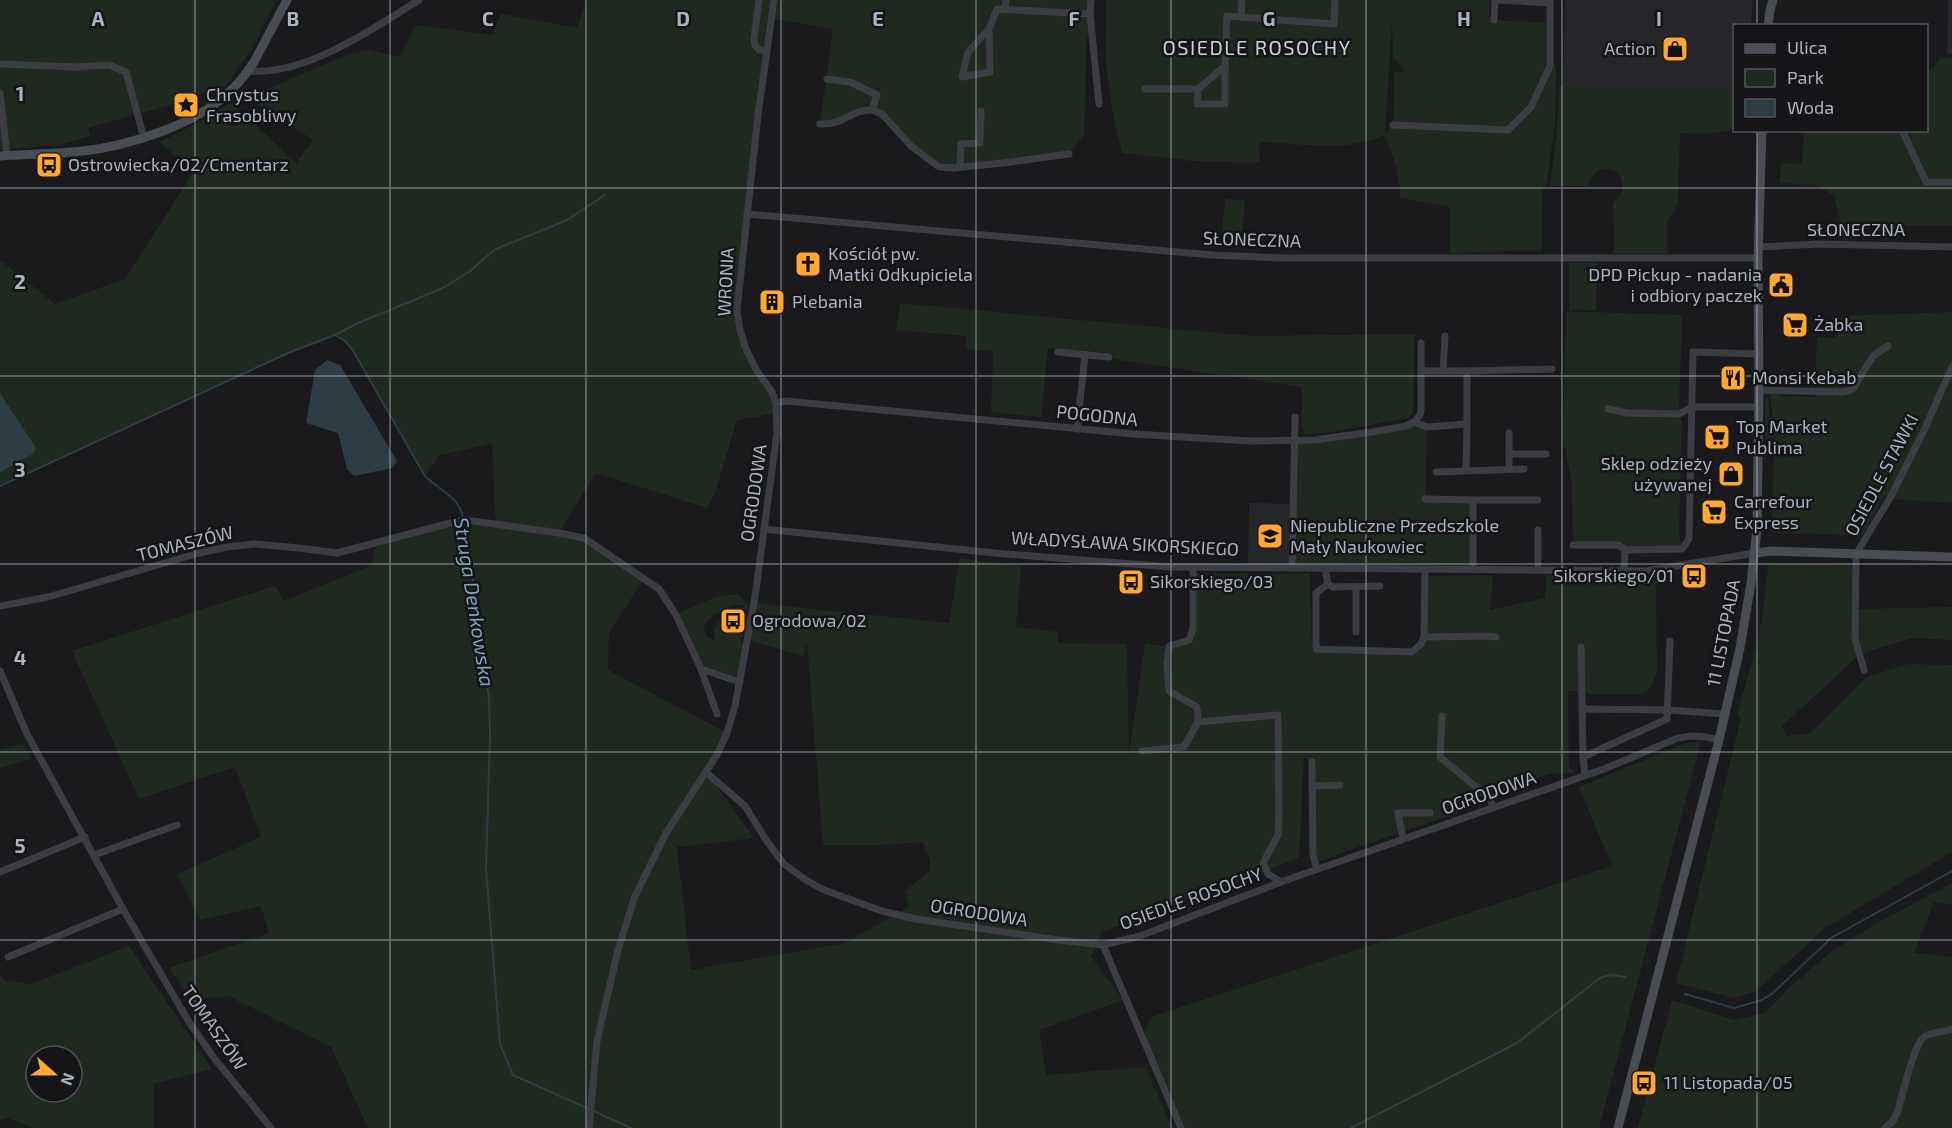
<svg xmlns="http://www.w3.org/2000/svg" width="1952" height="1128" font-family="'Exo 2',sans-serif">
<style>
.built{fill:#26262a}
.green{fill:#1f2920;fill-rule:evenodd}
.water{fill:#2e3c43}
.lines{fill:none;stroke-linecap:round;stroke-linejoin:round}
.stream{stroke:#2e3c43;stroke-width:2}
.street{stroke:#3b3d42;stroke-width:7}
.secondary{stroke:#494c53;stroke-width:9}
.grid{fill:none;stroke:#acb3be;stroke-width:1.5;stroke-opacity:0.55}
.labels{text-anchor:middle;stroke-width:5;stroke-linejoin:round;paint-order:stroke}
.poi-label{font-size:18px;fill:#acb3be;stroke:#151518;text-anchor:start}
.street-label{font-size:18px;fill:#acb3be;stroke:#151518}
.neighbourhood-label{font-size:20px;letter-spacing:1.5px;fill:#cdd1d9;stroke:#151518}
.water-label{font-size:20px;font-style:italic;fill:#80a5bb;stroke:#151518}
.grid-label{font-size:20px;text-anchor:middle;font-weight:bold;fill:#acb3be;stroke:#151518;stroke-width:5;stroke-linejoin:round;paint-order:stroke}
</style>
<rect width="100%" height="100%" fill="#1a1a1d"/>
<g class="built">
<path d="M1565 0H1753L1751 25 1734 26V95L1563 92Z"/>
<path d="M1948 0H1952V54H1947Z"/>
<path d="M1249 503 1293 504 1292 568 1248 567Z"/>
</g>
<g class="green">
<path d="M0 0H277L253 47 227 85 177 103 88 128 90 136 64 144 0 150Z"/>
<path d="M585 0H1091L1093 37H1087L1084 134 1069 154 946 168 911 146 872 110 820 124 833 29 771 18 737 310 742 340 772 392 778 413 737 420 715 493 707 508 596 473 559 532 584 538 644 579 609 632 608 670 727 733 707 773 754 838 677 847 691 970 845 943 909 907 905 891 929 872 930 861 923 842 882 845H823L807 643 803 656 748 640 740 682 701 669 676 615C696 605 717 593 739 595L748 605 741 643 748 640 754 603 949 623 960 558 1021 566 1016 627 1057 632 1059 643 1127 644 1129 755 1145 644 1169 646 1189 640 1193 573 1310 574 1312 652 1315 640 1316 649 1412 652 1421 644 1425 576H1493L1490 610 1545 598 1546 575 1656 577 1657 674 1649 689 1642 694H1590L1582 691H1568L1569 768 1576 772 1549 774 1509 789 1483 804 1315 862 1312 762 1304 758 1299 858 1102 932 1091 956 1123 1000 1039 1030 1046 1075 1146 1067 1172 1128H368L331 1047 228 996 191 1000 169 968 269 933 261 906 200 920 177 874 261 837 235 767 139 799 72 651 275 586 284 601 372 565 376 544 454 522 496 526 492 444 440 455 425 476 352 349 345 341 335 335 288 353 0 486V260L55 304 125 279 193 173 160 142 201 121 231 102 296 163 313 140 248 98 346 55 369 50 399 57 416 25 492 35 501 14 578 28ZM734 605H746C732 616 709 619 715 641L706 636 704 628C708 615 722 610 734 605Z"/>
<path d="M1106 0H1490L1489 18 1494 20 1550 23V66L1556 65 1555 124 1547 181 1543 188 1542 250 1450 253V207L1400 198C1400 173 1394 158 1384 135 1346 153 1300 143 1259 142L1260 163 1193 161 1122 153 1113 115 1105 58ZM1392 20 1393 57 1403 70 1404 73 1394 71 1393 125 1385 134Z"/>
<path d="M1952 57V226H1841L1834 195 1813 185 1780 183 1781 163 1802 164 1804 131 1926 130 1927 74 1941 58Z"/>
<path d="M1559 86 1734 88V130L1706 134 1680 133 1678 202 1675 210 1667 220V249L1669 253H1611L1615 249 1613 203C1643 177 1596 150 1589 186H1550L1557 131Z"/>
<path d="M1225 199 1245 200 1242 236 1222 234Z"/>
<path d="M1569 263H1597L1596 310H1569Z"/>
<path d="M900 303 1251 336 1415 334 1413 412 1408 418 1333 432 1306 434 1302 429V387L1113 359V353L1048 348 1041 417 991 412 993 351 967 349 966 336 896 330Z"/>
<path d="M1566 311 1682 315 1679 411 1682 422 1679 535 1682 549 1625 550 1619 545H1573L1572 484 1563 440Z"/>
<path d="M1952 312V503L1902 500 1884 496 1862 536 1772 532 1774 432 1770 391 1781 396 1816 397 1815 391 1808 381 1809 379 1815 377 1817 337 1836 338 1842 316Z"/>
<path d="M1768 395 1772 448 1769 453 1765 433V400Z"/>
<path d="M1410 425 1427 427 1425 498 1473 500V570L1292 568 1294 441Z"/>
<path d="M1769 563 1852 565V609L1952 607V640L1912 638 1860 654 1782 726 1786 736 1811 733 1867 677 1908 664 1952 665V852L1825 928 1756 991 1734 998 1676 983 1741 718 1737 715C1745 685 1755 654 1761 624 1765 603 1765 583 1769 563Z"/>
<path d="M1701 742 1599 1128H1181L1142 1038 1151 1017 1612 866 1579 787 1686 743Z"/>
<path d="M23 744 31 759 0 768V750Z"/>
<path d="M1952 883V905L1934 902 1914 953 1952 957V1128H1638L1672 1000 1734 1020 1765 1013 1792 985 1831 952 1879 922Z"/>
<path d="M129 946 212 1069 153 1084 154 1128H35L7 1118 0 1120V975L6 981 31 984ZM36 1056H72V1092H36Z"/>
</g>
<g class="water">
<path d="M327 360 340 365 397 461 392 468 354 476 347 469 338 433 306 423 315 370Z"/>
<path d="M0 393 36 448 33 454 0 472Z"/>
</g>
<g class="lines">
<g class="stream">
<path d="M335 335 358 323 441 289 469 272 494 250 567 220 605 195"/>
<path d="M0 486 288 353 335 335 345 341 352 349 425 476C435 486 452 495 458 505 463 512 464 521 466 529L489 697 490 735 486 868 500 1044 513 1075 631 1128"/>
<path d="M1685 994 1734 1008 1762 1000 1773 993 1831 938 1952 871"/>
<path d="M1351 1128 1517 1043 1600 978 1610 975 1626 977"/>
</g>
<g class="street">
<path d="M759 0 754 39 755 45 759 50 767 51"/>
<path d="M1091 0 1090 14 1099 104"/>
<path d="M1498 0 1550 3"/>
<path d="M1005 10 1006 0"/>
<path d="M1241 16 1242 0"/>
<path d="M1494 20 1495 0"/>
<path d="M989 29 990 72 962 77 968 52 989 29 997 9 1090 14"/>
<path d="M0 64 76 67 109 65 126 72 144 138"/>
<path d="M248 71C306 76 372 29 419 0"/>
<path d="M827 79 850 82 877 95 872 110 882 114 911 146 939 167 954 168 1003 163 1069 154"/>
<path d="M1145 89H1198L1225 66 1227 16 1334 24 1335 0"/>
<path d="M1198 89 1197 104H1225V66"/>
<path d="M0 93 7 155"/>
<path d="M820 124C845 125 852 109 872 110"/>
<path d="M1393 125 1508 130 1531 107 1550 66V0"/>
<path d="M1902 130 1926 182H1952"/>
<path d="M960 167 961 144 980 143 981 111"/>
<path d="M747 214 1212 255 1281 258H1758"/>
<path d="M1759 247 1819 244 1952 247"/>
<path d="M1058 352 1109 357"/>
<path d="M1421 371H1467"/>
<path d="M1443 371 1445 336"/>
<path d="M1759 390 1844 392 1853 389 1873 356 1888 346"/>
<path d="M776 403 786 401 1134 434 1249 441 1315 440 1372 432 1406 426 1414 422 1427 427 1467 424V371L1552 369"/>
<path d="M1608 409 1627 413 1679 414 1692 407H1759"/>
<path d="M1414 422 1420 415 1421 410V343"/>
<path d="M1077 429 1085 355"/>
<path d="M1509 454H1546"/>
<path d="M1509 469V433"/>
<path d="M1466 470 1467 424"/>
<path d="M1436 472 1524 469"/>
<path d="M1425 499 1473 500H1538"/>
<path d="M1473 500V570"/>
<path d="M764 529 1005 554 1171 567 1646 571 1755 553"/>
<path d="M1538 530V570"/>
<path d="M1573 545H1619L1625 550"/>
<path d="M1292 568 1295 417"/>
<path d="M1325 568 1328 584 1333 587 1380 586"/>
<path d="M1624 571 1625 550 1682 549 1689 539 1693 352 1758 354"/>
<path d="M1328 584 1316 593V649L1412 652 1421 644 1424 637 1425 569"/>
<path d="M0 606 48 597 199 553 227 547 254 544 299 548 337 553 454 522 466 520 559 533 584 538 659 589 676 615 701 669 740 682"/>
<path d="M1356 632V587"/>
<path d="M1424 637 1485 636 1496 637"/>
<path d="M1581 647 1583 757 1585 775"/>
<path d="M701 669 717 714"/>
<path d="M1864 670 1855 639 1856 554 1890 498 1925 428 1952 367"/>
<path d="M0 671 27 734 123 909"/>
<path d="M1582 709 1669 710 1725 714"/>
<path d="M1442 716 1440 757 1488 797 1494 807"/>
<path d="M1198 722 1278 715 1279 815 1278 835 1263 863 1268 874 1281 882"/>
<path d="M1142 751 1184 747 1198 722 1197 707 1169 691 1167 664 1169 646 1189 640 1193 629V567"/>
<path d="M1583 757 1667 719 1670 641"/>
<path d="M1312 762 1313 855 1317 869"/>
<path d="M707 773 745 806 766 840 784 864 806 880 824 890 882 911 916 919 1058 940 1103 945 1140 936 1281 882 1604 769 1678 738 1691 736 1706 737 1719 740"/>
<path d="M1312 786 1340 785"/>
<path d="M1403 839 1398 813H1430"/>
<path d="M94 855 177 825"/>
<path d="M0 872 85 837"/>
<path d="M1103 945 1181 1128"/>
<path d="M8 957 123 909 189 1022 214 1058 271 1128"/>
<path d="M589 1128 597 1041 618 950 635 896 666 833 717 755 727 733 735 706 755 597 777 433 776 403 772 392 757 371 746 349 740 330 737 310 758 115 774 0"/>
<path d="M1885 1128 1893 1121 1898 1111C1902 1096 1914 1043 1925 1036 1932 1032 1944 1032 1952 1029"/>
</g>
<g class="secondary">
<path d="M1768 26 1770 10 1773 0"/>
<path d="M0 156C28 154 55 154 83 151 128 146 194 125 227 94 238 85 246 74 254 62L287 0"/>
<path d="M1755 553 1772 551 1952 557"/>
<path d="M1618 1128 1719 740 1740 648 1751 583 1757 529 1759 390 1758 258 1762 130"/>
</g>
</g>
<path class="grid" d="M195 0V1128M390 0V1128M586 0V1128M781 0V1128M976 0V1128M1171 0V1128M1366 0V1128M1562 0V1128M1757 0V26M1757 130V1128M0 188H1952M0 376H1952M0 564H1952M0 752H1952M0 940H1952"/>
<defs>
<g id="shop-square" transform="scale(1.35)"><rect x="-9" y="-9" width="18" height="18" rx="4" fill="#ffa730" stroke="#151518"/><path d="M-5-2.5h2.3a2.7 3.5 0 0 1 5.4 0H5L5.5 6h-11ZM-1.5-2.5h3a1.5 2.3 0 0 0-3 0Z" fill="#111"/></g>
<g id="sight-square" transform="scale(1.35)"><rect x="-9" y="-9" width="18" height="18" rx="4" fill="#ffa730" stroke="#151518"/><path d="M0-6L1.8-2.2L6-1.7L2.9 1.2L3.7 5.4L0 3.3L-3.7 5.4L-2.9 1.2L-6-1.7L-1.8-2.2Z" fill="#111"/></g>
<g id="bus-square" transform="scale(1.35)"><rect x="-9" y="-9" width="18" height="18" rx="4" fill="#ffa730" stroke="#151518"/><path d="M-5-6H5V4H4V6H2V4H-2V6H-4V4H-5ZM-3.5-4V0h7V-4ZM-3.5 1.2v1.5H-2V1.2ZM2 1.2v1.5H3.5V1.2Z" fill="#111"/></g>
<g id="church-square" transform="scale(1.35)"><rect x="-9" y="-9" width="18" height="18" rx="4" fill="#ffa730" stroke="#151518"/><path d="M-1.2-6h2.4v3.5h3.3v2.4h-3.3V6h-2.4V-.1h-3.3v-2.4h3.3Z" fill="#111"/></g>
<g id="civic-square" transform="scale(1.35)"><rect x="-9" y="-9" width="18" height="18" rx="4" fill="#ffa730" stroke="#151518"/><path d="M-.6-6.5H3V-4.5H.6V-3L4-1V1h2V6H-6V1h2V-1L-.6-3ZM-1.2 2.5V6h2.4V2.5Z" fill="#111"/></g>
<g id="building-square" transform="scale(1.35)"><rect x="-9" y="-9" width="18" height="18" rx="4" fill="#ffa730" stroke="#151518"/><path d="M-4-6H4V6H1V3H-1V6H-4ZM-2.5-4.3h1.7v1.8h-1.7ZM.8-4.3h1.7v1.8H.8ZM-2.5-1h1.7V.8h-1.7ZM.8-1h1.7V.8H.8Z" fill="#111"/></g>
<g id="supermarket-square" transform="scale(1.35)"><rect x="-9" y="-9" width="18" height="18" rx="4" fill="#ffa730" stroke="#151518"/><path d="M-6-5.5h2.5l.6 2H6L4.5 2H-2.5L-4.4-4H-6ZM-1.5 3.2a1.3 1.3 0 1 0 .1 0ZM3 3.2a1.3 1.3 0 1 0 .1 0Z" fill="#111"/></g>
<g id="restaurant-square" transform="scale(1.35)"><rect x="-9" y="-9" width="18" height="18" rx="4" fill="#ffa730" stroke="#151518"/><path d="M-5-6h1v4h1v-4h1v4h1v-4h1v5L-1.5 .5V6h-2V.5L-5-1ZM5-6V6H3V1.5H1.5Q1.5-4 5-6Z" fill="#111"/></g>
<g id="school-square" transform="scale(1.35)"><rect x="-9" y="-9" width="18" height="18" rx="4" fill="#ffa730" stroke="#151518"/><path d="M0-5L7-2L0 1L-7-2ZM-4 1L0 2.5L4 1V4Q0 6-4 4Z" fill="#111"/></g>
</defs>
<g fill-rule="evenodd">
<use href="#shop-square" x="1675" y="49"/>
<use href="#sight-square" x="186" y="105"/>
<use href="#bus-square" x="49" y="165"/>
<use href="#church-square" x="808" y="264"/>
<use href="#civic-square" x="1781" y="285"/>
<use href="#building-square" x="772" y="302"/>
<use href="#supermarket-square" x="1795" y="325"/>
<use href="#restaurant-square" x="1733" y="378"/>
<use href="#supermarket-square" x="1717" y="437"/>
<use href="#shop-square" x="1731" y="474"/>
<use href="#supermarket-square" x="1714" y="512"/>
<use href="#school-square" x="1270" y="536"/>
<use href="#bus-square" x="1694" y="576"/>
<use href="#bus-square" x="1131" y="582"/>
<use href="#bus-square" x="733" y="621"/>
<use href="#bus-square" x="1644" y="1083"/>
</g>
<g class="labels">
<g class="poi-label">
<text x="1656" y="55" text-anchor="end">Action</text>
<text x="206" y="101">Chrystus<tspan x="206" dy="21">Frasobliwy</tspan></text>
<text x="68" y="171">Ostrowiecka/02/Cmentarz</text>
<text x="828" y="260">Kościół pw.<tspan x="828" dy="21">Matki Odkupiciela</tspan></text>
<text x="1762" y="281" text-anchor="end">DPD Pickup - nadania<tspan x="1762" dy="21">i odbiory paczek</tspan></text>
<text x="792" y="308">Plebania</text>
<text x="1814" y="331">Żabka</text>
<text x="1752" y="384">Monsi Kebab</text>
<text x="1736" y="433">Top Market<tspan x="1736" dy="21">Publima</tspan></text>
<text x="1712" y="470" text-anchor="end">Sklep odzieży<tspan x="1712" dy="21">używanej</tspan></text>
<text x="1734" y="508">Carrefour<tspan x="1734" dy="21">Express</tspan></text>
<text x="1290" y="532">Niepubliczne Przedszkole<tspan x="1290" dy="21">Mały Naukowiec</tspan></text>
<text x="1674" y="582" text-anchor="end">Sikorskiego/01</text>
<text x="1150" y="588">Sikorskiego/03</text>
<text x="752" y="627">Ogrodowa/02</text>
<text x="1664" y="1089">11 Listopada/05</text>
</g>
<g class="street-label">
<text x="1856" y="236">SŁONECZNA</text>
<text transform="translate(1252 240) rotate(2)" y="6">SŁONECZNA</text>
<text transform="translate(726 282) rotate(-87)" y="6">WRONIA</text>
<text transform="translate(1097 416) rotate(6)" y="6">POGODNA</text>
<text transform="translate(1882 475) rotate(-62)" y="6">OSIEDLE STAWKI</text>
<text transform="translate(754 493) rotate(-82)" y="6">OGRODOWA</text>
<text transform="translate(185 544) rotate(-14)" y="6">TOMASZÓW</text>
<text transform="translate(1125 544) rotate(3)" y="6">WŁADYSŁAWA SIKORSKIEGO</text>
<text transform="translate(1724 633) rotate(-79)" y="6">11 LISTOPADA</text>
<text transform="translate(1489 793) rotate(-19)" y="6">OGRODOWA</text>
<text transform="translate(1191 899) rotate(-20)" y="6">OSIEDLE ROSOCHY</text>
<text transform="translate(979 913) rotate(9)" y="6">OGRODOWA</text>
<text transform="translate(214 1028) rotate(55)" y="6">TOMASZÓW</text>
</g>
<g class="neighbourhood-label">
<text x="1257" y="55">OSIEDLE ROSOCHY</text>
</g>
<g class="water-label">
<text transform="translate(474 602) rotate(81)" y="7">Struga Denkowska</text>
</g>
</g>
<g class="grid-label">
<text x="98" y="26">A</text>
<text x="293" y="26">B</text>
<text x="488" y="26">C</text>
<text x="683" y="26">D</text>
<text x="878" y="26">E</text>
<text x="1074" y="26">F</text>
<text x="1269" y="26">G</text>
<text x="1464" y="26">H</text>
<text x="1659" y="26">I</text>
<text x="20" y="101">1</text>
<text x="20" y="289">2</text>
<text x="20" y="477">3</text>
<text x="20" y="665">4</text>
<text x="20" y="853">5</text>
</g>
<rect x="1733" y="24" width="195" height="108" fill="#151518" stroke="#51545a" stroke-width="1.5"/>
<rect x="1745" y="44" width="30" height="9" fill="#494c53" stroke="#51545a" stroke-width="1.5"/>
<text x="1787" y="54" font-size="18" fill="#acb3be">Ulica</text>
<rect x="1745" y="69" width="30" height="18" fill="#1f2920" stroke="#51545a" stroke-width="1.5"/>
<text x="1787" y="84" font-size="18" fill="#acb3be">Park</text>
<rect x="1745" y="99" width="30" height="18" fill="#2e3c43" stroke="#51545a" stroke-width="1.5"/>
<text x="1787" y="114" font-size="18" fill="#acb3be">Woda</text>
<g transform="translate(54 1074) rotate(111)"><circle r="28" fill="#151518" stroke="#51545a" stroke-width="1.5"/>
<path d="M0-4.5L10 22L0 15L-10 22Z" fill="#ffa730"/>
<text y="-9" font-size="16" font-weight="bold" text-anchor="middle" fill="#acb3be">N</text>
</g>
</svg>
